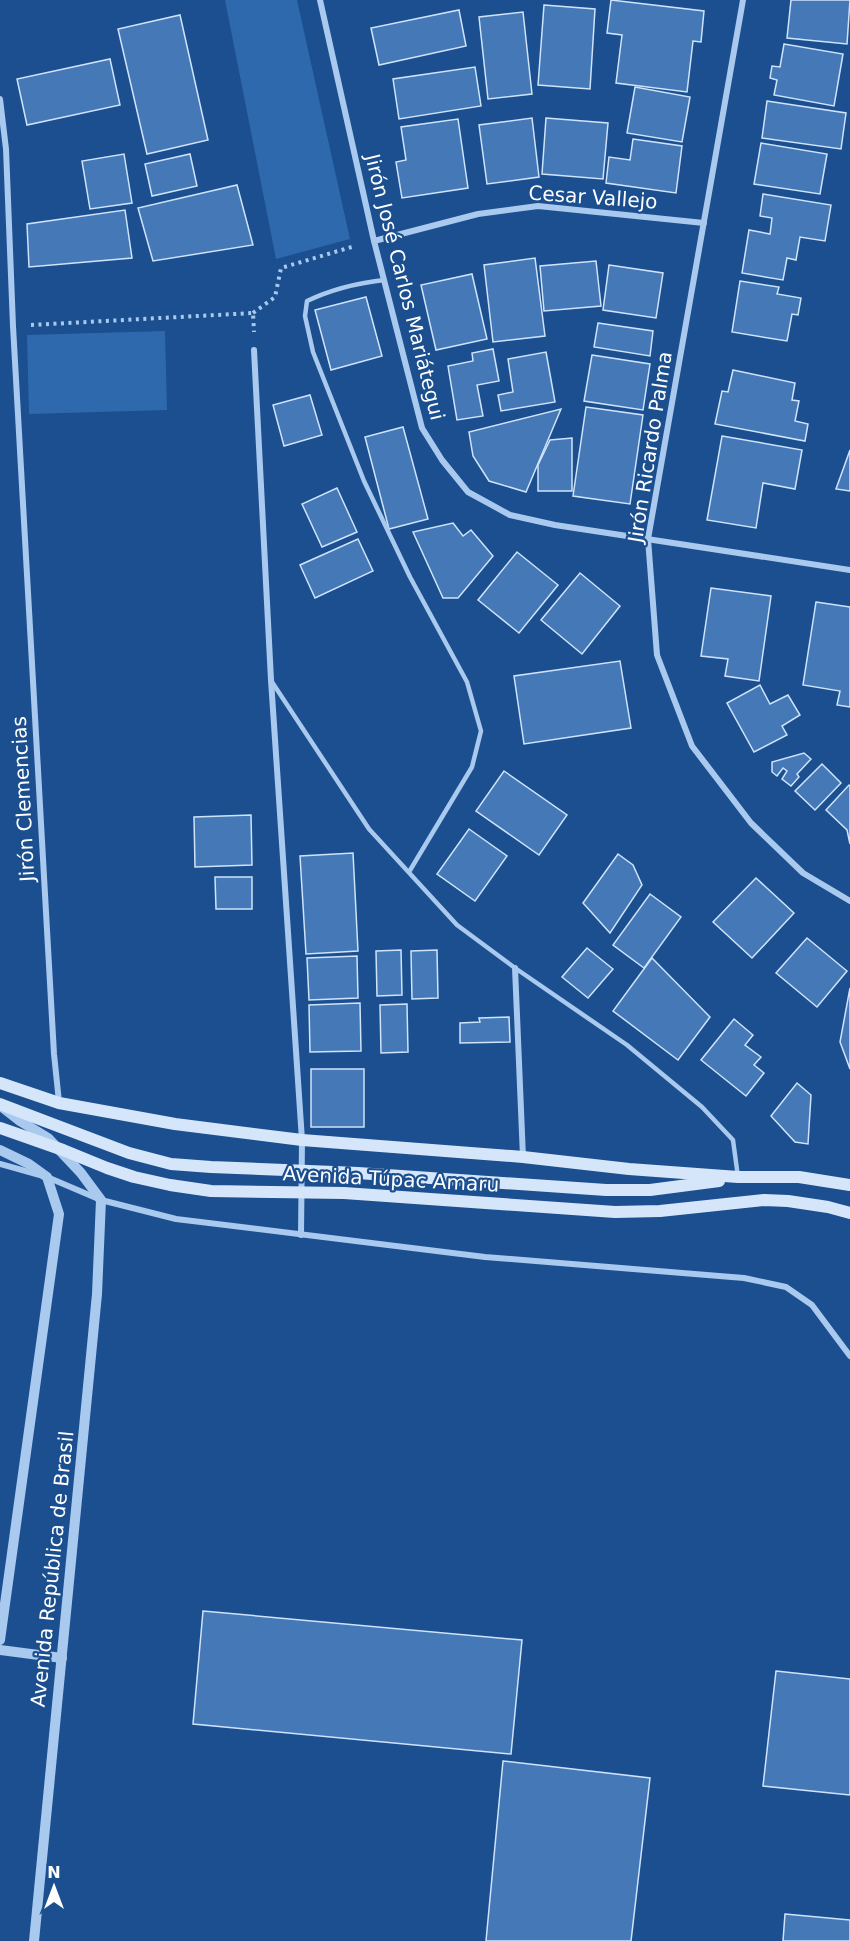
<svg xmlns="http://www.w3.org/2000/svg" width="850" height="1941" font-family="'DejaVu Sans',sans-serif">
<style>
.green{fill:#2e69ad}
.building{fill:#4478b7;stroke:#cfe3fa;stroke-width:1.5}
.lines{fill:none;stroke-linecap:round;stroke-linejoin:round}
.path{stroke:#a9c9ee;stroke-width:4;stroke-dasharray:3 4.5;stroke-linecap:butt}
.service{stroke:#a9c9ee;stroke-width:4.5}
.minor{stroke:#a9c9ee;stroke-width:6}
.tertiary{stroke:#a9c9ee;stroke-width:10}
.secondary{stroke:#d6e6fa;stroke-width:12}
.labels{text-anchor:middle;stroke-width:4.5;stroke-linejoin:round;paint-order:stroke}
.street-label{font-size:20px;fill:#fff;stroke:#1b4f8f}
</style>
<rect width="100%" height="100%" fill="#1b4f8f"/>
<g class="green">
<path d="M225 0H297L350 239 276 259Z"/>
<path d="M165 331 167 410 29 414 27 335Z"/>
</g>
<g class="building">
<path d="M611 0 704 11 701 42 693 41 687 92 616 83 622 35 607 33Z"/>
<path d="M791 0H850L847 44 787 38Z"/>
<path d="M544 5 595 9 590 89 538 85Z"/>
<path d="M459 10 466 46 379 65 371 28Z"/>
<path d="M523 12 532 94 488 99 479 17Z"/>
<path d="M180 15 208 140 147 154 118 29Z"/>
<path d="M784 44 843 54 834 106 774 95 777 80 770 78 772 66 780 67Z"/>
<path d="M110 59 120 105 27 125 17 79Z"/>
<path d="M475 67 481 106 399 119 393 79Z"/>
<path d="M635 87 690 97 682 142 627 133Z"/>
<path d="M767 101 846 113 841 149 762 138Z"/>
<path d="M532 118 539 177 487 184 479 125Z"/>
<path d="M546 118 608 123 603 179 542 174Z"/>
<path d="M458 119 468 188 402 198 396 162 406 160 401 127Z"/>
<path d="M633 139 682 146 676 193 606 183 609 157 630 160Z"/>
<path d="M761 143 827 154 820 194 754 184Z"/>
<path d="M124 154 132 203 90 209 82 161Z"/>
<path d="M190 154 197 186 152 196 145 164Z"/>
<path d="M237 185 253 245 153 261 138 208Z"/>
<path d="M763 194 831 205 825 241 800 237 796 260 787 258 783 280 742 273 749 230 770 234 772 218 760 216Z"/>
<path d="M125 210 132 258 29 267 27 224Z"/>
<path d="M535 258 545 336 493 342 484 265Z"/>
<path d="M596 261 601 306 544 311 540 266Z"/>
<path d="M609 265 663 273 656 318 603 310Z"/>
<path d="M472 274 487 339 436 350 421 285Z"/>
<path d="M740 281 779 287 777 294 801 298 798 315 792 314 787 341 732 332Z"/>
<path d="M366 297 382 356 331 370 315 310Z"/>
<path d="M598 323 653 331 650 356 594 347Z"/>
<path d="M493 349 499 381 477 385 483 416 457 420 448 366 473 361 472 353Z"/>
<path d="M546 352 555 402 501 411 498 395 513 392 508 359Z"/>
<path d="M592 355 650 364 643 410 584 401Z"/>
<path d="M733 370 795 383 792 400 799 401 795 421 808 424 805 441 715 424 722 391 728 392Z"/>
<path d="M310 395 322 435 284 446 273 405Z"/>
<path d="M586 407 643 415 630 504 573 496Z"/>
<path d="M561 409 526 492 489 481 473 456 469 432Z"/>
<path d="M403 427 428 519 389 529 365 437Z"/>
<path d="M722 436 802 450 795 489 763 483 756 528 707 520Z"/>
<path d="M572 438V491H538V465L550 440Z"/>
<path d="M850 450V491L836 489Z"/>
<path d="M337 488 357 532 322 547 302 504Z"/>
<path d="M453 523 463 536 471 530 493 556 458 598H443L413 532Z"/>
<path d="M358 539 373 571 315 598 300 565Z"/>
<path d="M517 552 558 585 519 633 478 600Z"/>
<path d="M580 573 620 606 582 654 541 620Z"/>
<path d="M711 588 771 596 759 681 725 676 728 659 701 656Z"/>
<path d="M816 602 850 607V707L837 705 840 691 803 685Z"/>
<path d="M620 661 631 728 524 744 514 676Z"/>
<path d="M760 685 770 704 788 695 800 715 782 726 787 735 754 752 727 703Z"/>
<path d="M804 753 811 759 797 774 799 777 791 786 782 779 787 771 783 768 777 776 772 772V762Z"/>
<path d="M822 764 841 783 815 810 795 791Z"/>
<path d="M504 771 567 815 539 855 476 811Z"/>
<path d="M849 785 850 786V844L847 830 826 810Z"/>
<path d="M251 815 252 865 195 867 194 817Z"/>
<path d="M469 829 507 856 475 901 437 874Z"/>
<path d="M353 853 358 951 306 954 300 856Z"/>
<path d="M618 854 633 865 642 885 610 933 583 903Z"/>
<path d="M215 877H252V909H216Z"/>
<path d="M756 878 794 913 752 958 713 922Z"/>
<path d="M650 894 681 917 644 968 613 945Z"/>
<path d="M807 938 847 971 817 1007 776 973Z"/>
<path d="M587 948 613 969 588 998 562 977Z"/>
<path d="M401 950 402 995 377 996 376 951Z"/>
<path d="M437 950 438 998 412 999 411 951Z"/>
<path d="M357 956 358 998 309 1000 307 958Z"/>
<path d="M652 958 710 1017 678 1060 613 1011Z"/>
<path d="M850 988V1069L840 1042Z"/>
<path d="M360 1003 361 1051 310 1052 309 1005Z"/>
<path d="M407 1004 408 1052 381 1053 380 1005Z"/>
<path d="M509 1017 510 1042 460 1043V1023L480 1022 479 1018Z"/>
<path d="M734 1019 753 1035 745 1045 761 1057 754 1065 764 1073 746 1096 701 1060Z"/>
<rect x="311" y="1069" width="53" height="58"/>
<path d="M797 1083 811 1095 808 1144 795 1142 771 1116Z"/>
<path d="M203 1611 522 1640 511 1754 193 1724Z"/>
<path d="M776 1671 850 1679V1795L763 1786Z"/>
<path d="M503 1761 650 1778 631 1941H486Z"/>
<path d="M785 1914 850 1920V1941H783Z"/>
</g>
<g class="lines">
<g class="path">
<path d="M253 313 275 297 281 268 355 246"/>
<path d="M31 325 253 313 254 332"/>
</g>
<g class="service">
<path d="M384 280C358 283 330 290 307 301L305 316 313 352 364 481 410 577 467 682 481 731 472 767 409 872"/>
<path d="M272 682 369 829 457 925 515 968 627 1045 702 1107 733 1140 738 1177"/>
</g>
<g class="minor">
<path d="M320 0 374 241 422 428 442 460 468 492 510 515 555 525 850 570"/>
<path d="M743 0 648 539 657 655 692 746 751 823 803 873 850 901"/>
<path d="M0 99 6 149 13 326 54 1054 59 1102"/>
<path d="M374 241 478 214 538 206 704 223"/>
<path d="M254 350 271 680 302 1140 301 1235"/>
<path d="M515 968 523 1157"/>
<path d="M0 1164 47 1177 101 1200 176 1219 485 1257 744 1278 786 1287 812 1305 850 1356"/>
</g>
<g class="tertiary">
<path d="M2 1107 20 1121 48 1138 81 1173 101 1200 97 1294 34 1941"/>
<path d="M0 1150 29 1164 47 1177 59 1214 0 1640"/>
<path d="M0 1650 62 1658"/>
</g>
<g class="secondary">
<path d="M0 1083 59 1103 175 1124 302 1140 523 1157 629 1169 738 1177H799L850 1185"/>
<path d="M0 1104 129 1153 171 1164 211 1167 358 1173 606 1190H650L719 1181"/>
<path d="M0 1128 63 1150 107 1168 134 1177 170 1185 211 1191 344 1193 615 1212 660 1211 764 1200 788 1201 828 1207 850 1213"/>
</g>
</g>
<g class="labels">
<g class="street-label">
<text transform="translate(593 197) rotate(4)" y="7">Cesar Vallejo</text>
<text transform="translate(405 287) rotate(76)" y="7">Jirón José Carlos Mariátegui</text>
<text transform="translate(650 447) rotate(-81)" y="7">Jirón Ricardo Palma</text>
<text transform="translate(23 799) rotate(-93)" y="7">Jirón Clemencias</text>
<text transform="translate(391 1179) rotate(3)" y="7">Avenida Túpac Amaru</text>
<text transform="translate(52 1569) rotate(-84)" y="7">Avenida República de Brasil</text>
</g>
</g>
<g transform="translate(54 1887)" stroke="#1b4f8f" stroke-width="4.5" paint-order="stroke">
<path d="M0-4.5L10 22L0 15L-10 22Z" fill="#ffffff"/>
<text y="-9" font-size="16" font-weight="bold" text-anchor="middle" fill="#ffffff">N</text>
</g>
</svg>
